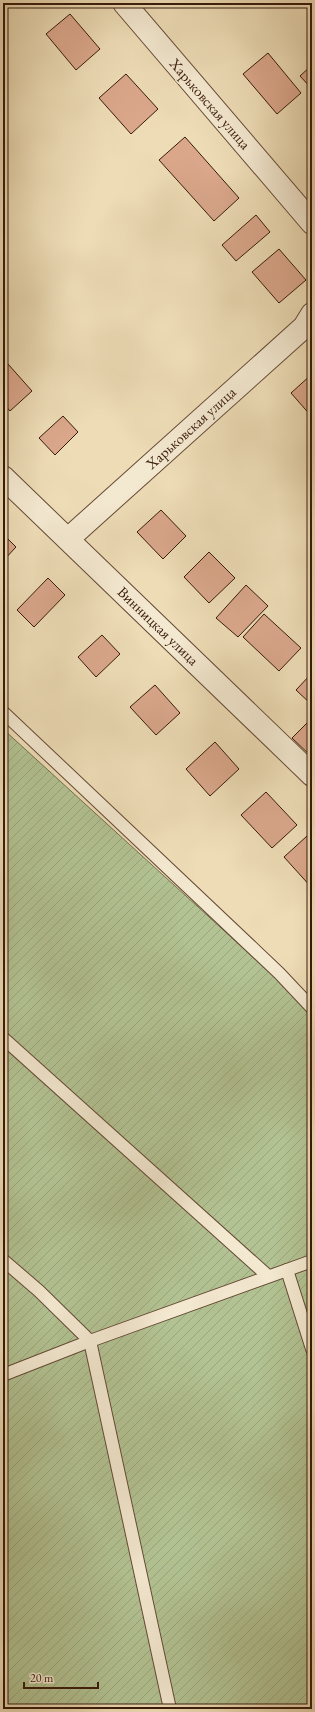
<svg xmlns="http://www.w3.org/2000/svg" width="315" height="1712" font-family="'EB Garamond',serif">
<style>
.garden{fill:url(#garden-furrows);stroke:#756e4e}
.building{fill:#daa78b;stroke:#381a0a}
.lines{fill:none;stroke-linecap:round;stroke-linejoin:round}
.lane-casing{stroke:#654a35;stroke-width:14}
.street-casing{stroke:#654a35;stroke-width:24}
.lane{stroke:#f3e8d0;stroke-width:12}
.street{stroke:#f3e8d0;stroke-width:22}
.labels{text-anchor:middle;stroke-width:3;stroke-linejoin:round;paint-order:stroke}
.street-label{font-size:15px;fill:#381a0a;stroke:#f3e8d0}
</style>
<defs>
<pattern id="garden-furrows" width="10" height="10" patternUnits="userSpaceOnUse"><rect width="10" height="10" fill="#b2c292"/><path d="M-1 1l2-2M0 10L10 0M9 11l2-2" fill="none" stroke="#9aa67d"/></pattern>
</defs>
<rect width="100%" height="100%" fill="#eddcb6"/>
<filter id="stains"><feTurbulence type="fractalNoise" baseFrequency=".005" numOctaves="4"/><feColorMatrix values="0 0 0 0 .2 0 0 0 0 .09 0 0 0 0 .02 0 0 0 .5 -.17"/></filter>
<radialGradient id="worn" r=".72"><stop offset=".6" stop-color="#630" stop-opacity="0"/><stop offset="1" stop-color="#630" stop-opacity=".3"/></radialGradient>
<path class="garden" d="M3 729 312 1011V1709H3Z"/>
<g class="building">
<path d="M70 14 100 49 76 70 46 34Z"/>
<path d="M268 53 301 93 277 114 243 74Z"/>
<path d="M312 65V89L300 76Z"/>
<path d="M126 74 158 109 131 134 99 98Z"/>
<path d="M185 137 239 198 214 221 159 160Z"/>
<path d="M256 215 270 232 236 261 222 245Z"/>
<path d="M279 249 306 280 279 303 252 272Z"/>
<path d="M8 364 32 391 10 411 3 403V369Z"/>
<path d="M312 374V417L291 393Z"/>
<path d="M63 416 78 432 55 455 39 438Z"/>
<path d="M161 510 186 536 163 559 137 532Z"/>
<path d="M3 534 16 547 3 561Z"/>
<path d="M209 552 235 578 209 603 184 577Z"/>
<path d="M48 578 65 595 34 627 17 610Z"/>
<path d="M246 585 268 606 238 637 216 618Z"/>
<path d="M264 614 301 648 279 671 243 637Z"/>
<path d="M102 635 120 654 96 677 78 657Z"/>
<path d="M312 673V705L296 690Z"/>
<path d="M155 685 180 713 156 735 130 707Z"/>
<path d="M312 718V757L292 738Z"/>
<path d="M215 742 239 769 210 796 186 769Z"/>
<path d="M266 792 297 825 272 848 241 815Z"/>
<path d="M307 836 312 841V888L284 857Z"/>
</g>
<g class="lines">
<g class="lane-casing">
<g id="lane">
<path d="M3 712 279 973 312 1008"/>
<path d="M3 1038 268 1276"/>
<path d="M3 1260 39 1291 90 1341 170 1709"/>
<path d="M287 1270 312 1349"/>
<path d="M3 1375 90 1341 312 1261"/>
</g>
</g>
<g class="street-casing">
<g id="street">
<path d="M124 3 312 223"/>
<path d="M3 477 312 775"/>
<path d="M68 539 304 327 312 314"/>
</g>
</g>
<use href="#lane" class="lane"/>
<use href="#street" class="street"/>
</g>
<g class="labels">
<g class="street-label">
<text transform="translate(210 104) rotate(49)" y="5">Харьковская улица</text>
<text transform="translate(191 428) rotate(-42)" y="5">Харьковская улица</text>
<text transform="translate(158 626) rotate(44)" y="5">Винницкая улица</text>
</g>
</g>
<rect width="315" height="1712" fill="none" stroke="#eddcb6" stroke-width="16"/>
<rect x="4" y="4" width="307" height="1704" fill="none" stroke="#381a0a" stroke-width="2"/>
<rect x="8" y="8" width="299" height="1696" fill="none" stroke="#381a0a"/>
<path d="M24 1682v6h74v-6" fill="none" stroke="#381a0a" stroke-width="2"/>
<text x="30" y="1682" font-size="12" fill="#381a0a" stroke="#f3e8d0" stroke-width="3" paint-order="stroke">20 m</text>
<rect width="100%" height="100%" filter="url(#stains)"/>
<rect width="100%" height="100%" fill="url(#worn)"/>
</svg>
